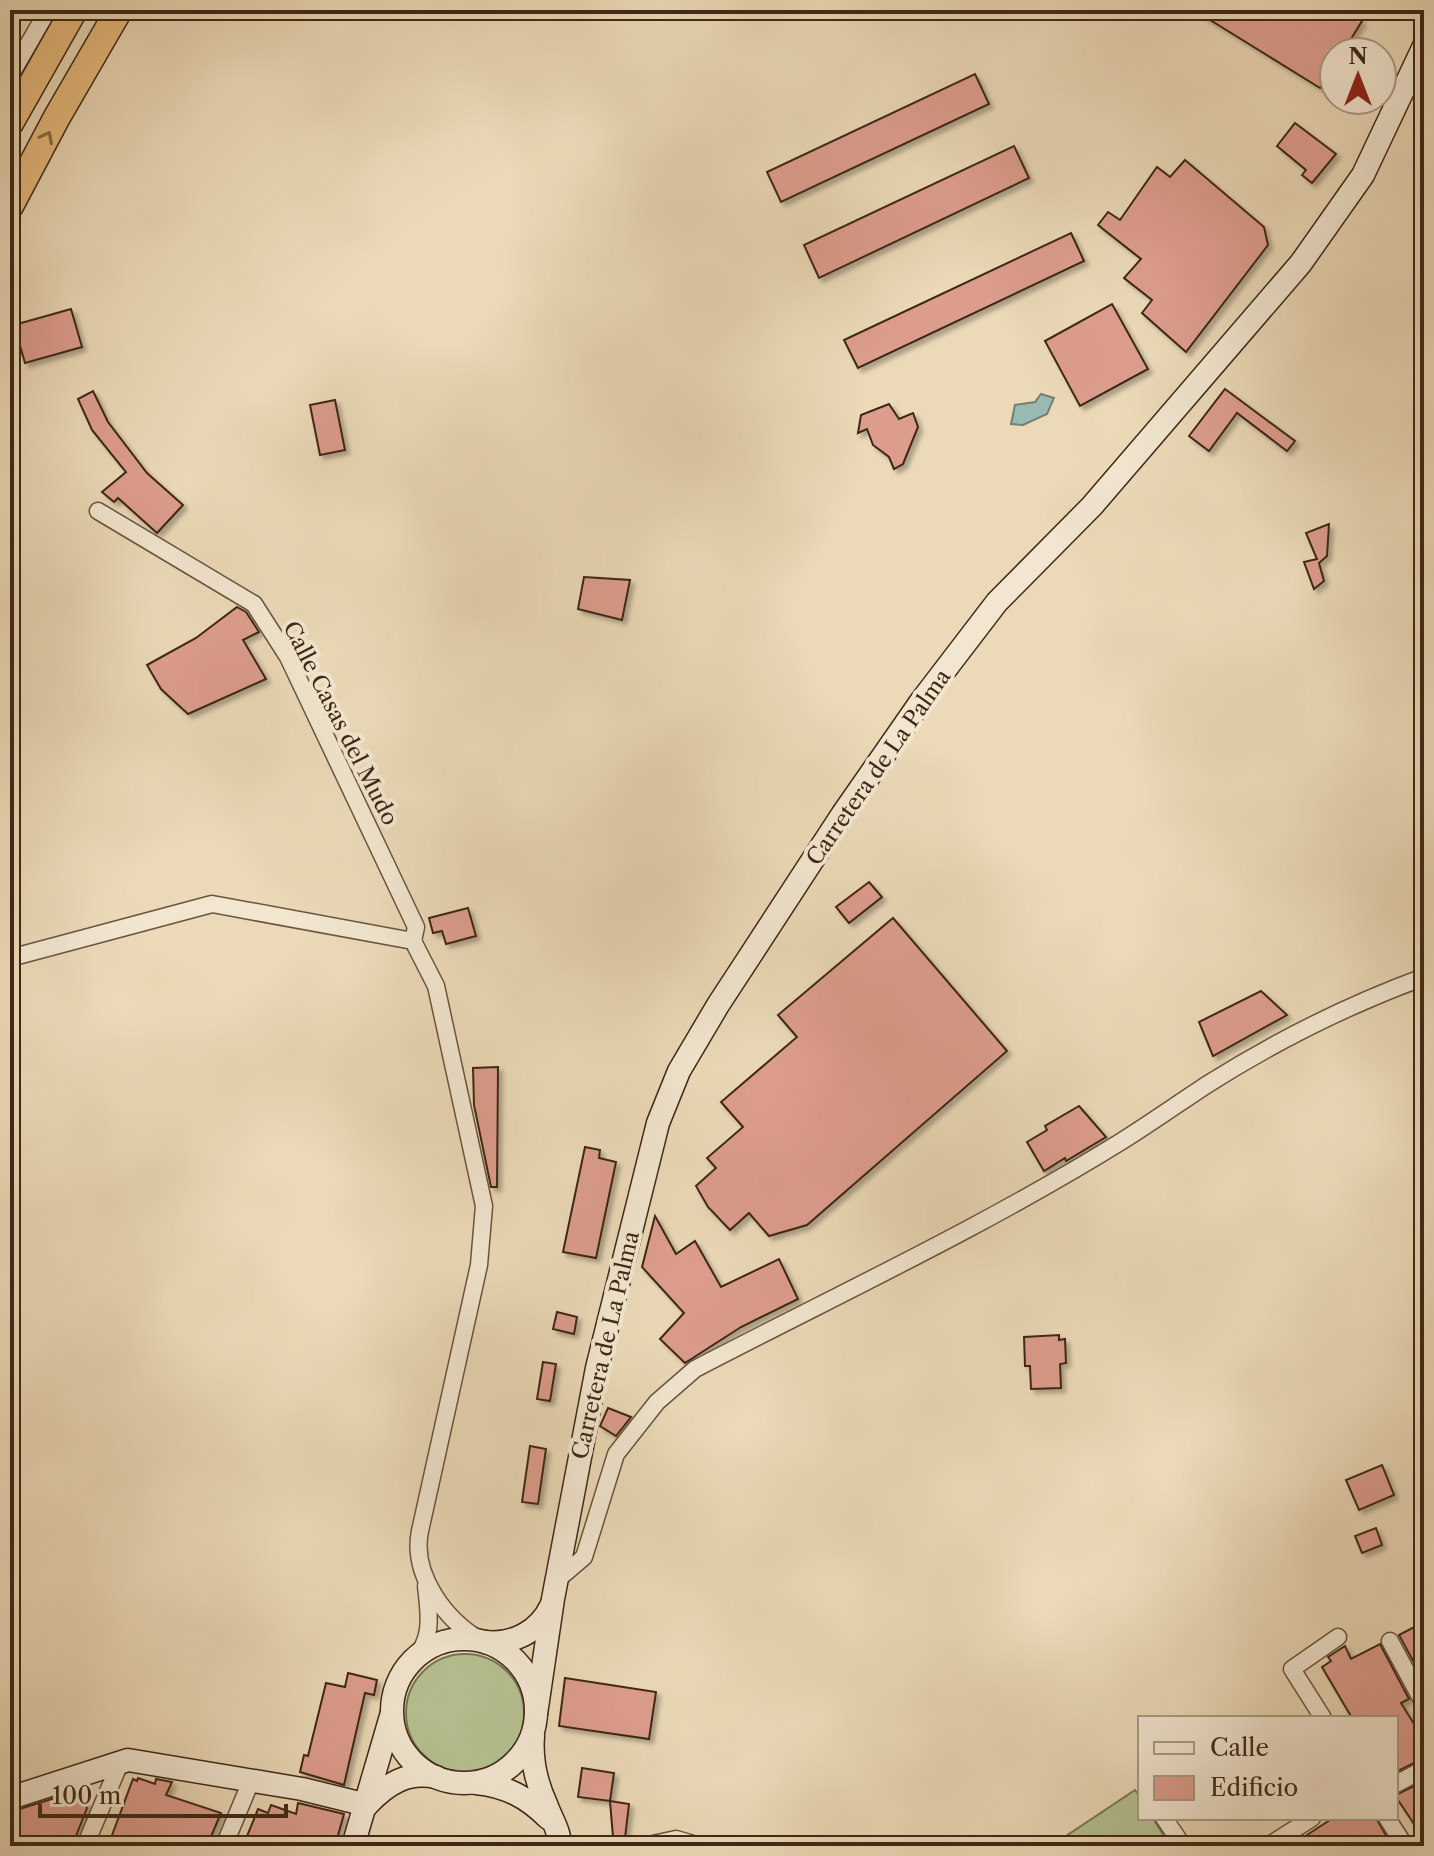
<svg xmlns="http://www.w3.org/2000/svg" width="1434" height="1856" font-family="'Libre Caslon Text',serif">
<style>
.green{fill:#b5c090;stroke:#7a7453;stroke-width:2}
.water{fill:#98bab2;stroke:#748074;stroke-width:2}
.building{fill:#dd9d8d;stroke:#3e2816;stroke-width:2;filter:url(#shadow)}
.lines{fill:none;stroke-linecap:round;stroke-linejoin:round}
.minor-casing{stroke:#69543e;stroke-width:19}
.secondary-casing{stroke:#3e2816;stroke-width:25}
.trunk-casing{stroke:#3e2816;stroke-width:29}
.minor{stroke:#f2e6d0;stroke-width:16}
.secondary{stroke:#f2e6d0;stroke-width:22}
.trunk{stroke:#e6bc7c;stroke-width:26}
.oneway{stroke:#8a6b44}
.labels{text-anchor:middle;stroke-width:8;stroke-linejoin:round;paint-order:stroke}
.street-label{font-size:22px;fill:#3e2816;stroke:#f2e6d0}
</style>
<defs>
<filter id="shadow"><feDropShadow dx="4" dy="4" stdDeviation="2" flood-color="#0004"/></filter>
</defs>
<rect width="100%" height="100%" fill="#ebd9b7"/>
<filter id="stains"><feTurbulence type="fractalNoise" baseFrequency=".0025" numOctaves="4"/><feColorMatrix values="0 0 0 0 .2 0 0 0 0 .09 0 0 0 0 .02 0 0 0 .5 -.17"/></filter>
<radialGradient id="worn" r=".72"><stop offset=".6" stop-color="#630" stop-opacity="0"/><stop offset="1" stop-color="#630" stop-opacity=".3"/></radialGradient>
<g class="green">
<circle cx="465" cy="1713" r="59"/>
<path d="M1135 1790 1140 1797V1818H1153L1170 1846H1051Z"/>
</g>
<path class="water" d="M1041 394 1054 398 1047 414 1023 425 1011 424 1015 405 1035 402Z"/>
<g class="building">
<path d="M1194 10H1344L1362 21 1343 52H1334V66L1320 88Z"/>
<path d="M975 74 989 104 781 202 767 172Z"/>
<path d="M1295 123 1336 154 1312 183 1302 175 1306 170 1277 146Z"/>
<path d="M1014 146 1029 178 819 278 804 245Z"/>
<path d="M1185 160 1264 227 1268 245 1186 352 1142 313 1152 300 1124 278 1141 259 1098 225 1108 212 1120 220 1157 167 1170 177Z"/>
<path d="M1071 233 1084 261 858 368 844 340Z"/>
<path d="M1112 304 1148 369 1080 406 1045 341Z"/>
<path d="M71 309 82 347 25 363 14 325Z"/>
<path d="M1225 389 1295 441 1287 451 1237 413 1209 451 1189 436Z"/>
<path d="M93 391 108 422 147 473 183 505 157 533 118 498 114 502 102 492 126 472 92 430 78 399Z"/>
<path d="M335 400 345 450 320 455 310 405Z"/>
<path d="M889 404 899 419 913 413 918 427 903 464 894 469 889 457 873 445 867 429 858 433 861 415Z"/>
<path d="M1329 524 1327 556 1319 563 1324 581 1314 589 1304 562 1317 559 1306 533Z"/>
<path d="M584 577 630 580 622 620 578 609Z"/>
<path d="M237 607 246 612 259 632 243 640 266 679 188 714 161 689 147 665 196 638Z"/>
<path d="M869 882 882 897 849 923 836 907Z"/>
<path d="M468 908 476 936 446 944 442 931 433 933 429 918Z"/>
<path d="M893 918 1007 1051 807 1225 769 1236 749 1213 730 1230 708 1207 696 1186 716 1168 707 1158 743 1127 721 1102 797 1037 778 1015Z"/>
<path d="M1261 991 1287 1015 1213 1056 1199 1022Z"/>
<path d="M498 1067 497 1187H491L474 1105 473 1068Z"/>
<path d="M1079 1106 1106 1137 1066 1161 1065 1158 1044 1171 1027 1142 1047 1130 1045 1126Z"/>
<path d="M585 1147 600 1150 599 1158 616 1162 596 1258 563 1252Z"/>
<path d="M655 1216 676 1254 695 1241 721 1287 779 1259 798 1299 741 1327 685 1363 660 1339 684 1313 642 1267Z"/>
<path d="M557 1312 577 1317 574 1334 553 1329Z"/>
<path d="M1059 1335V1340L1065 1339 1066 1363 1060 1364 1061 1388 1031 1389 1030 1366H1025L1024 1337Z"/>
<path d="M543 1362 556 1364 550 1401 537 1399Z"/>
<path d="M608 1408 631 1417 616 1436 600 1426Z"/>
<path d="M530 1446 546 1449 538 1504 522 1502Z"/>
<path d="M1382 1465 1394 1495 1359 1510 1346 1480Z"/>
<path d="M1376 1528 1382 1545 1362 1553 1355 1536Z"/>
<path d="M1418 1625 1424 1637V1681L1399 1635Z"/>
<path d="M1380 1644 1409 1699 1401 1703 1424 1740V1758L1396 1772V1718H1352L1322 1667 1331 1661 1328 1657 1345 1646 1351 1659Z"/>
<path d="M348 1673 377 1680 374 1695 365 1693 344 1785 300 1772 304 1755 308 1756 326 1683 345 1687Z"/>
<path d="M565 1678 656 1692 649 1739 559 1726Z"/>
<path d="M582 1768 614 1773 610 1801 578 1797Z"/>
<path d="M138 1778 155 1784 156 1779 172 1782 166 1795 221 1813 207 1846H108L133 1779 137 1781Z"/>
<path d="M1424 1781V1839L1396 1797V1795Z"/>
<path d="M74 1792 82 1796 87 1808 72 1846H10V1812Z"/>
<path d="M610 1801 629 1804 625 1838 613 1837Z"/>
<path d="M298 1803 344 1814 335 1846H243L258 1809 268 1813 271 1805 296 1814Z"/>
<path d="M1333 1818H1376L1392 1846H1315L1307 1835Z"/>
</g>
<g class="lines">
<g class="minor-casing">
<g id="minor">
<path d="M10 76 48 10"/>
<path d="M98 511 254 604 288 657 416 927 413 941"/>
<path d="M10 958 212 904 413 941 436 986 484 1206 479 1265 420 1531C411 1575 446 1621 482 1641"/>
<path d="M557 1580 584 1557 616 1454 657 1402 695 1369C837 1295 985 1226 1122 1141 1151 1123 1179 1103 1208 1084 1276 1041 1348 1005 1424 977"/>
<path d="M1390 1641 1424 1704"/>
<path d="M413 1660C434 1639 429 1613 426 1586"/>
<path d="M1323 1718 1292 1669 1338 1637"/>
<path d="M1396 1784 1424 1769"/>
<path d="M1164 1818 1183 1846"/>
<path d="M1387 1818 1405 1846"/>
<path d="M85 1846 120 1763"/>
<path d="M224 1846 251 1781"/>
<path d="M644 1846 676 1839 700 1846"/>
<path d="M1268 1846 1312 1818"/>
</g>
</g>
<g class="secondary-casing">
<g id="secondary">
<circle cx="464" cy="1711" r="72"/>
<path d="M485 1642C512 1645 539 1632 551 1606"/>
<path d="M536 1714 553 1599 597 1368 658 1123 679 1071 718 1005 842 815 922 700 997 602 1092 506 1301 263 1363 175 1424 46"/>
<path d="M533 1736C531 1760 536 1782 546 1804 551 1818 560 1831 560 1846"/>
<path d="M476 1783C506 1786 527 1797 548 1818"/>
<path d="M10 1798 128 1760 302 1789 367 1805"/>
<path d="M368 1804C387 1784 407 1771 436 1777"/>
<path d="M353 1846 391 1716"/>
</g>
</g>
<g class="trunk-casing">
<g id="trunk">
<path d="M10 123 74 10"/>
<path d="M10 206 57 117 119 10"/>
</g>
</g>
<use href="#minor" class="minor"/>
<use href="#secondary" class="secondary"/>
<use href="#trunk" class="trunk"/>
</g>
<defs><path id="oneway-chevron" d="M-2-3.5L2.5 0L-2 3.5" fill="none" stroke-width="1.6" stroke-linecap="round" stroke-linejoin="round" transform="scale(2)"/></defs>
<use class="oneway" href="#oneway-chevron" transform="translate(47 137) rotate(-63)"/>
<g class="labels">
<g class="street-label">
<text transform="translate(341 723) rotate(63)" y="8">Calle Casas del Mudo</text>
<text transform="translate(878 767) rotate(-55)" y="8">Carretera de La Palma</text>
<text transform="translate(605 1345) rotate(-77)" y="8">Carretera de La Palma</text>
</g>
</g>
<rect width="1434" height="1856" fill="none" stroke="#ebd9b7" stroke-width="40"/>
<rect x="12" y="12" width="1410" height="1832" fill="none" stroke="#3e2816" stroke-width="4"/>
<rect x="20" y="20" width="1394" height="1816" fill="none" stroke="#3e2816" stroke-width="2"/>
<rect x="1138" y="1716" width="260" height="104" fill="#f2e6d0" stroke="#aa9a86" stroke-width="2"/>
<rect x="1154" y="1742" width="40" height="12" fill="#f2e6d0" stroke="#aa9a86" stroke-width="2"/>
<text x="1210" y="1756" font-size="24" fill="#3e2816">Calle</text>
<rect x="1154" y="1776" width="40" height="24" fill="#dd9d8d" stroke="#aa9a86" stroke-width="2"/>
<text x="1210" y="1796" font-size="24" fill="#3e2816">Edificio</text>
<g transform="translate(1358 76)"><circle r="38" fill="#f2e6d0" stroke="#aa9a86" stroke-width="2"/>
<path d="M0-6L14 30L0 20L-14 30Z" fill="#8f2418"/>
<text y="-12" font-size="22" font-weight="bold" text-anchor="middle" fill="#3e2816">N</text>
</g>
<path d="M40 1804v12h246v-12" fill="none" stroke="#3e2816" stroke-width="4"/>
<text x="52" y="1804" font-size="24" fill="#3e2816" stroke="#f2e6d0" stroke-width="6" paint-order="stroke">100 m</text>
<rect width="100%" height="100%" filter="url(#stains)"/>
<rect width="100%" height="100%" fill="url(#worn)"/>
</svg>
